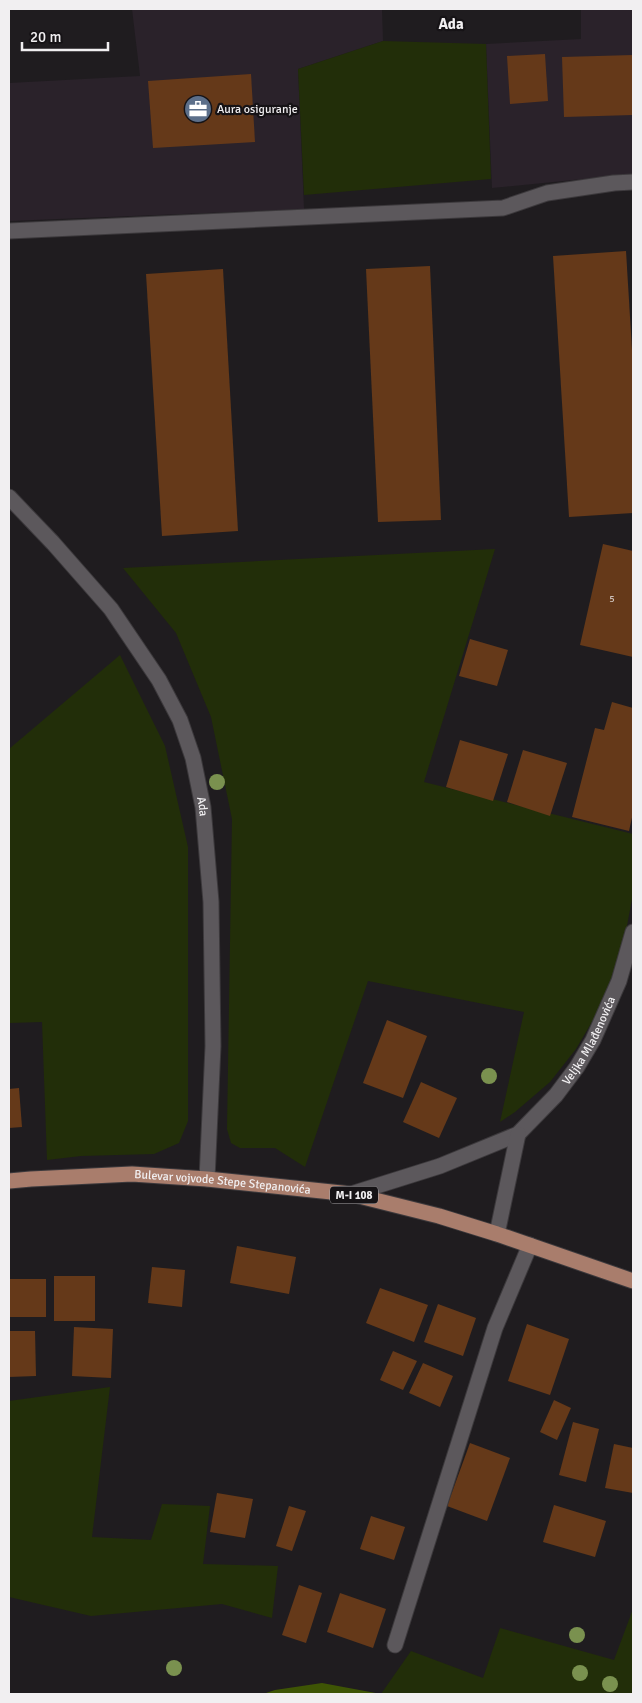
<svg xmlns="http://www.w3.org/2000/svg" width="642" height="1703" font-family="Signika,sans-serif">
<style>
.built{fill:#2a222a}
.green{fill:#222e09}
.forest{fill:#3e5505}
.building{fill:#653919}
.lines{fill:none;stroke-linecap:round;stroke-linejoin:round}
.street-casing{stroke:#3c393c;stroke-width:17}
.secondary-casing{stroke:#3c393c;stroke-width:17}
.primary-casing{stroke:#3c393c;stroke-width:17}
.street{stroke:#5c585c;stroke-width:15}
.secondary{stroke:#5c585c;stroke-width:15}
.primary{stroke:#a97d6c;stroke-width:15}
.tree{fill:#7a914f}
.labels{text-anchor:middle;stroke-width:4.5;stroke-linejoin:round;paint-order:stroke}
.number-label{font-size:10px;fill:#cec2bb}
.shield{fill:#161316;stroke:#afadaf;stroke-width:1}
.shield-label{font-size:11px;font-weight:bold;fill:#f1eff1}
.poi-label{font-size:12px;fill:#f1eff1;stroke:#161316;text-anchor:start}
.street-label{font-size:12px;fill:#f1eff1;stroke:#161316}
.quarter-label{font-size:15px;font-weight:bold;fill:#f1eff1;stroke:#161316}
</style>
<rect width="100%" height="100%" fill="#1f1c1f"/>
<g class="built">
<path d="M132 9H382L383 41 298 69 304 209 9 221V83L140 76Z"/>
<path d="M581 9H633V174L492 188 486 44 581 39Z"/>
</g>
<g class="green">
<path d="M383 41 486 44 491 179 304 195 298 69Z"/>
<path d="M495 549 424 782 633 834V894L626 931 606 998 576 1049 550 1082 515 1112 500 1122 524 1012 368 981 305 1167 275 1148H240L231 1143 227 1129 232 819 211 717 176 633 123 568Z"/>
<path d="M120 655 165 746 188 847V1121L179 1143 154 1154 81 1156 47 1160 42 1022 9 1023V749Z"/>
<path d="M110 1387 92 1537 151 1540 162 1504 210 1506 203 1564 278 1566 272 1618 222 1604 91 1616 9 1597V1401Z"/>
<path d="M633 1609V1694H381L411 1651 483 1678 500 1628 614 1660Z"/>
</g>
<path class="forest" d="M322 1683 381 1694H263L275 1690Z"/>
<g class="building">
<path d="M545 54 548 101 510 104 507 56Z"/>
<path d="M633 55V115L564 117 562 57Z"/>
<path d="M251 74 255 142 153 148 148 81Z"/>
<path d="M626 251 633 366V513L569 517 553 256Z"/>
<path d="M430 266 441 520 378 522 366 269Z"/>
<path d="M223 269 238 531 162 536 146 274Z"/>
<path d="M603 544 633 551V657L580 645Z"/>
<path d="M470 639 508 650 497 686 459 676Z"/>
<path d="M612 702 633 708V813L629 831 572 817 595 728 604 730Z"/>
<path d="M460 740 508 754 493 801 446 787Z"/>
<path d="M523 750 567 763 550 816 507 802Z"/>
<path d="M387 1020 427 1036 403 1098 363 1083Z"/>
<path d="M421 1082 457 1098 439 1138 403 1122Z"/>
<path d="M19 1088 22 1127 9 1128V1089Z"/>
<path d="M237 1246 296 1257 289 1294 230 1283Z"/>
<path d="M152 1267 185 1270 182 1307 148 1303Z"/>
<rect x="54" y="1276" width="41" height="45"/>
<rect x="10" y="1279" width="36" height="38"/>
<path d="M380 1288 428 1305 414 1342 366 1323Z"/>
<path d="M438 1304 476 1318 463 1356 424 1342Z"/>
<path d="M527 1324 569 1339 550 1395 508 1381Z"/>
<path d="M74 1327 113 1329 111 1378 72 1376Z"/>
<path d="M9 1331H35L36 1376 9 1377Z"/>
<path d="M393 1351 417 1361 403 1390 380 1380Z"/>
<path d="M423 1363 453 1376 440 1407 409 1393Z"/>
<path d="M554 1400 571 1408 557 1440 540 1432Z"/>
<path d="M573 1422 599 1429 586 1482 559 1475Z"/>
<path d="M470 1443 510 1458 487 1521 447 1506Z"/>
<path d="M614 1444 633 1448V1493L605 1488Z"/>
<path d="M217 1493 253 1499 245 1538 210 1532Z"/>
<path d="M554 1505 606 1521 595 1557 543 1542Z"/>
<path d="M289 1506 306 1511 292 1551 276 1546Z"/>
<path d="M371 1516 405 1527 394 1560 360 1549Z"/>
<path d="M299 1585 322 1593 306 1643 282 1635Z"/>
<path d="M340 1593 386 1609 373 1648 327 1632Z"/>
</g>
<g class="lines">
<g class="street-casing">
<g id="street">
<path d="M9 231 503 208 547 193 614 183 633 182"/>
<path id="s1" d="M351 1194 440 1166 518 1134 556 1095 577 1067 593 1040 619 981 633 932"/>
<path d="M497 1234 518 1134"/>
<path d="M395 1645 495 1328 530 1245"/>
</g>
</g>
<g class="secondary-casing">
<g id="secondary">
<path id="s2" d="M9 497 53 543 111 609 159 680 180 720 193 758 203 807 211 902 213 1046 207 1179"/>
</g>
</g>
<g class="primary-casing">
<g id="primary">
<path id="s3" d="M9 1181 31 1179 132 1174 207 1179 351 1194 439 1216 497 1234 633 1281"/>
</g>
</g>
<use href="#street" class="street"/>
<use href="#secondary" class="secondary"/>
<use href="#primary" class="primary"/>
</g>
<g class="tree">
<circle cx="217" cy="782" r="8"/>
<circle cx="489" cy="1076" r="8"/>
<circle cx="577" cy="1635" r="8"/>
<circle cx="174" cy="1668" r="8"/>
<circle cx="580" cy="1673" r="8"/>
<circle cx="610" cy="1684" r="8"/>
</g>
<defs>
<g id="office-disc" transform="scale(1.4375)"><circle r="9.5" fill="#5c6f8a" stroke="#161316"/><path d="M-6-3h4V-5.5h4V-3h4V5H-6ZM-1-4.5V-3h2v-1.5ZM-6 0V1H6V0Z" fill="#fff"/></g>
</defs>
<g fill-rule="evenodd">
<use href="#office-disc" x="198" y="109"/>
</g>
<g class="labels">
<g class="number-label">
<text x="612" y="602">5</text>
</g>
<rect class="shield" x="330" y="1186.5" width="48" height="17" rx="4"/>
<g class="shield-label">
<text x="354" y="1199">M-I 108</text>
</g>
<g class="poi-label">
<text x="217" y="113">Aura osiguranje</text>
</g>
<g class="street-label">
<text dy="4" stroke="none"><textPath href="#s2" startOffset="372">Ada</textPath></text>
<text dy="4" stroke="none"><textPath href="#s1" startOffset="296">Veljka Mlađenovića</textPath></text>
<text dy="4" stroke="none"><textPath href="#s3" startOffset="214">Bulevar vojvode Stepe Stepanovića</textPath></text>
</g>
<g class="quarter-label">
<text x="451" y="29">Ada</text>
</g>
</g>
<rect width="642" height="1703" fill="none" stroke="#f1eff1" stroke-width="20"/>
<path d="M22 42v8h86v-8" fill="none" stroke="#f1eff1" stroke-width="2.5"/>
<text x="30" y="42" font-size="15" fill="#f1eff1" stroke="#161316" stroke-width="4" paint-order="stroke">20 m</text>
</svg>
